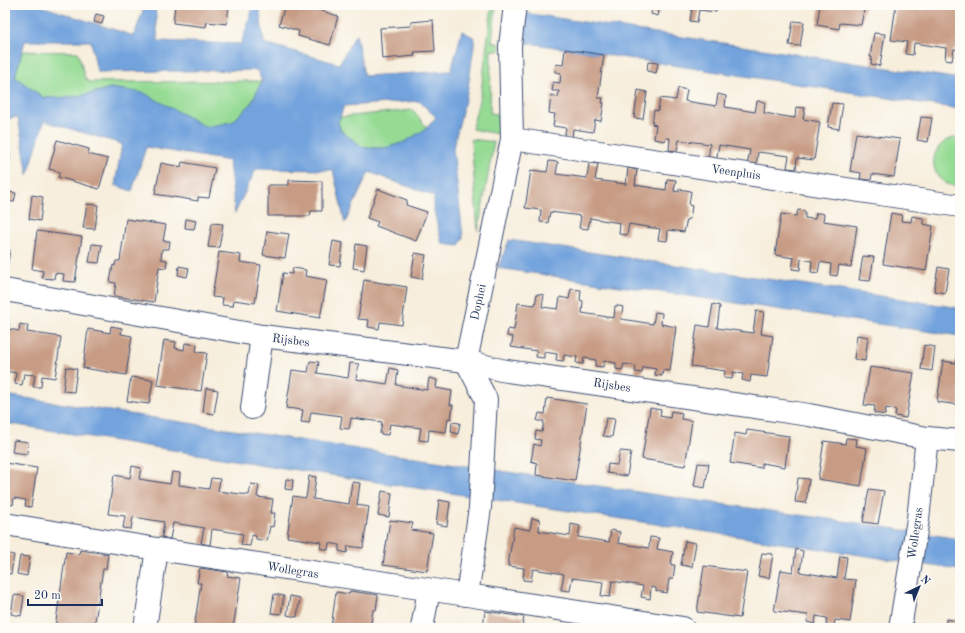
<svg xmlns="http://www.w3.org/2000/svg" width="965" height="633" font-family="'Old Standard TT',serif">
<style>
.green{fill:#96db94;stroke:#588579}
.water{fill:#72a3dd;stroke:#46699e;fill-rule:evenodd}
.building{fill:#c79b84}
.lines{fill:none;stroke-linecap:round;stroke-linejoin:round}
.minor-casing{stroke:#3c4c71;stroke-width:24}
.minor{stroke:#fff;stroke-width:22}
.labels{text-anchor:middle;stroke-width:3;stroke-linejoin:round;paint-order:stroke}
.street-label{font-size:12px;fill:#1b2f5e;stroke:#fdfcf7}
</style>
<rect width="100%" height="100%" fill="#fdfcf7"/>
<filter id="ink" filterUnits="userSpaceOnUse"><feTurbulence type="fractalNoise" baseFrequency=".025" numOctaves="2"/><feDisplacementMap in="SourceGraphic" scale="8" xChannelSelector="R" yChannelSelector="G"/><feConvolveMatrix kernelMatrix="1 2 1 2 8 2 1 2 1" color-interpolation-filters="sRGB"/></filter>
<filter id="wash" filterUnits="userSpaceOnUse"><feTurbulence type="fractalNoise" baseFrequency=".012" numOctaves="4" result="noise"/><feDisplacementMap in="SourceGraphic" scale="16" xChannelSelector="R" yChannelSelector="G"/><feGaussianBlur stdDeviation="0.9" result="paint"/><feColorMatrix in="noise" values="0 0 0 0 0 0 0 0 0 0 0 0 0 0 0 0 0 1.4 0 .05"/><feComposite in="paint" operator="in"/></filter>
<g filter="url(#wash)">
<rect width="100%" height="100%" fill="#f7eedc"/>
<g class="green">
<path d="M492 5H496L492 42 500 44 499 51 491 50 490 113 498 114V134L472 129 481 92Z"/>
<path d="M22 51 78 52 85 78 89 82 262 81 251 104 232 122 206 127 177 111 111 88 77 97 44 98 15 77Z"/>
<path d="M413 110 427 128 405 142 385 148H364L341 131 338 122 340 117Z"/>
<path d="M957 137 960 138V186C929 188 922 144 957 137Z"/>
<path d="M471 139 494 142 478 231Z"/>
</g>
<g class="water">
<path d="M12 5H38L134 36 145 5H155L158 41 241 44 254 5H259L264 43 339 64 356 34 364 76 451 71 462 31 475 38 468 88 453 148 463 237 459 246 442 244 434 211V196L369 172 345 223 333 170 256 169 235 213 229 161 146 147 132 191 115 185 122 144 44 121 28 175 18 117 5 119V12ZM25 41H91L97 72 257 70 262 81 251 104 232 122 206 127 144 93 111 88 77 97 44 98 15 77ZM419 101 436 117 427 128 405 142 385 148H364L341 131 338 122 344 106Z"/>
<path d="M524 13 960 79V109L522 42Z"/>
<path d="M509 240 960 308V336L498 268Z"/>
<path d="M5 395 664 496 871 525 960 539V570L271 466 5 423Z"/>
</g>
<g id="blocks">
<g class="building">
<path d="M175 5H229L227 24 207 22 206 27 173 23Z"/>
<path d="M285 5H309V7L338 16 330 45 298 36 299 31 279 25Z"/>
<path d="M652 5H660L658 16 651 14Z"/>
<path d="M673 5H717L716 12 699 10 697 22 690 21 692 9Z"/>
<path d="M820 5H865L861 25 840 23 839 29 817 25Z"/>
<path d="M896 5H960V50L954 49 952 61 945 60 946 48 914 43 913 55 905 54 907 42 891 40Z"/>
<path d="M96 14 104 16 102 24 94 22Z"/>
<path d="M433 20 435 51 414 52 415 56 382 59 380 28 411 26V22Z"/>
<path d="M793 21 804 22 800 46 789 45Z"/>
<path d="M874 33 885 34 880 66 871 64 872 57H870Z"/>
<path d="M565 49 604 55 598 98H603L602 103H604L601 121 595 120 593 132 573 129 572 139 564 138 566 128 553 126 555 114 549 113 551 95 558 97 559 91H552L553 86V82L560 83 561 73 555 72 556 64 563 65Z"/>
<path d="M648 62 658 63 656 73 647 71Z"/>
<path d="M678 88 687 90 685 101 716 106 718 94 726 96 725 107 755 112 757 101 765 102 764 113 795 118 796 107 805 108 803 119 820 122 814 160 797 158 796 169 787 168 789 156 758 152 756 167 747 166 750 150 719 145 716 161 708 160 710 144 679 140 677 151 669 150 670 138H666L665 141 654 139 656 125 652 124 654 110 658 111 660 98 676 100Z"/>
<path d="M638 90 647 92 643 119 634 118Z"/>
<path d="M832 103 843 104 839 129 828 127Z"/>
<path d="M921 117 932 118 928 142 917 140Z"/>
<path d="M5 132H9L10 162 5 163Z"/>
<path d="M856 133 900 139 894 177 872 174 871 180 860 179 861 173 850 171Z"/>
<path d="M57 140 89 149 88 154 108 159 99 189 58 177 60 172 49 169Z"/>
<path d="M549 161 558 162 556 174 587 178 589 163 598 164 595 180 626 184 628 168 637 170 635 185 666 190 667 179 676 180 674 191 679 192V189L691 191 689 205 692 206 690 219H687L684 232 668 230 667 241 658 240 660 229 629 224 627 235 619 234 620 223 590 218 588 229 579 228 581 216 550 212 548 223 540 222 541 210 525 208 531 170 547 172Z"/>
<path d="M182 162 215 168 209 198 198 197V201L155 194 161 163 181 167Z"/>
<path d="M289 180 322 181V211H311L310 216H268V185H289Z"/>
<path d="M378 189 407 200 406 205 427 212 416 241 376 226 378 222 367 218Z"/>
<path d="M7 192 16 193 14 202 5 201Z"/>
<path d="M32 195 43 197 40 221 29 219Z"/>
<path d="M87 204 98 205 95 229 83 228Z"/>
<path d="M798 210 805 211V218L815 219 816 213H820L824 214 823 221 857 226 851 267 839 265 837 276 830 275 831 264 820 262 818 273 811 272 812 261 801 259 800 270 792 269 794 258 775 255 781 214 796 216Z"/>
<path d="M891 213 902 215 901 221 911 222 912 216 923 218V224L933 226 926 271 883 264Z"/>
<path d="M126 219 166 225 163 241H170L169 249H162L161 259 167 260 166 268 159 267 154 302 114 296 116 283 110 282 113 265 115 266 116 261H120Z"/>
<path d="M186 219 196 221 194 229 185 228Z"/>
<path d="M212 223 223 224 219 248 208 247Z"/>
<path d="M37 231 82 237 75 282 63 281 64 274 55 273 54 279 42 278 43 271 32 269Z"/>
<path d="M267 231 289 234 285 258 263 255Z"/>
<path d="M333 241 343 243 340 266 329 265Z"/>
<path d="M92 244 102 245 99 263 89 262Z"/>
<path d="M356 244 367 246 364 270 353 268Z"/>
<path d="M5 249 10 250 7 269 5 268Z"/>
<path d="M219 252 241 255 240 262 261 265 255 303 234 300 233 306 222 305 223 298 212 297Z"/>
<path d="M415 253 426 255 422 279 411 277Z"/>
<path d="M863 256 874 257 870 281 859 280Z"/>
<path d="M179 266 189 268 187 277 178 275Z"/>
<path d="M938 267 949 269 945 293 934 291Z"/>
<path d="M293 268 306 270 305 276 327 280 320 318 277 311 283 273 292 274Z"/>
<path d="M364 280 407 287 402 325 380 322 379 329 368 327 369 320 358 319Z"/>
<path d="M571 289 581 290 580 300 583 301 582 313 614 318 615 306H619L623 307 621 319 653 324 655 312 662 313 661 324 676 327 670 371 663 370 662 376 655 375 656 369 643 367 642 373 635 372 636 366 624 364 622 370 616 369V363L604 361 603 367 595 366 596 360 584 358 583 364 576 363 577 357 564 355 563 361 556 360 557 354 544 352V358L536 357 537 351 511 347 513 337 507 336 508 329 514 330 518 303 535 305 537 294 544 295 542 307 558 309 560 297 569 299Z"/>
<path d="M713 304 720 306 717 328 753 333 756 311 764 312 761 334 773 336 767 377 751 375 750 382 742 380 743 374 733 372 732 379 724 378 725 371 691 366 697 325 709 327Z"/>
<path d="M5 322 9 323V329L19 331 20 324 24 325H28L27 332 61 337 55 378 42 376 41 387H33L35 375 24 374 22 385 15 384 16 373 5 371Z"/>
<path d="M111 326 122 328 121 334 132 336 126 375 83 368 88 329 110 333Z"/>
<path d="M857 335 868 337 865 361 854 359Z"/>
<path d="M164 340 176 342 175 348 184 350 185 343 197 345 196 352 207 353 201 391 157 385Z"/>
<path d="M959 340 960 405 937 402 943 361 956 363Z"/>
<path d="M924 345 935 347 932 371 921 369Z"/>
<path d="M310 361 319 362 317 373 348 378 350 363 359 364 356 379 387 384 390 368 398 370 396 385 427 390 429 378 437 380 436 388 452 391 450 405H453L451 419 448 418 446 432 429 430 428 441 419 440 421 428 390 424 388 435 380 434 382 422 351 418 349 429 340 428 342 416 311 412 309 423 301 422 303 410 286 408 292 370 308 372Z"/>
<path d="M66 367 77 369 74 392 63 391Z"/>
<path d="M870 367 914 373 906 418 895 416 896 410 886 408 885 415 874 413 875 406 864 405Z"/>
<path d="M131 377 153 380 149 404 127 401Z"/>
<path d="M206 388 218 390 214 414 203 412Z"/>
<path d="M547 398 587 404 575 481 536 475 537 463 531 461 534 444 540 446 541 440 535 439 536 431 542 432 544 421H537L539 413 545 414Z"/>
<path d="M650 408 661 410 660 416 670 418 671 411 682 413 681 419 692 421 685 466 642 459Z"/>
<path d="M606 418 615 419 612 437 603 436Z"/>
<path d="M452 422 460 423 458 434 451 432Z"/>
<path d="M747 430 789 436 785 467 762 463V468L730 463 735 433 746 435Z"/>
<path d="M846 438 857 439 856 446 867 448 861 486 818 479 824 441 845 444Z"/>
<path d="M14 440 28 442 27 454 12 452Z"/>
<path d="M620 451 631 452 627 476 607 473 608 464 617 465Z"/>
<path d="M5 463 37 468 31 507 25 506 26 500 14 498 13 505 7 503 8 497 5 496Z"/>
<path d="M698 463 709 464 705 488 694 486Z"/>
<path d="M132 466 141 468 139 479 170 484 172 472 180 473 179 485 209 489 211 478 220 479 218 491 233 493 249 495 251 484 259 485 257 497 273 499 271 513H275L273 527 270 526 267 541 256 539V536L252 535 250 546 241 545 243 534 212 529 210 545 205 544 201 543 204 528 173 523 170 539 162 537 164 522 133 517 131 529 123 528 125 516 108 514 114 475 130 478Z"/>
<path d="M309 476 316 477 313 499 349 504 352 482 360 483 357 505 369 507 363 548 348 546 347 553 339 551V545L329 543 328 550 320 548 321 542 287 537 293 496 306 498Z"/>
<path d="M798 478 809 479 806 503 795 502Z"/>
<path d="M286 479 293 480 292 490 285 489Z"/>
<path d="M869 489 884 491 878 524 863 522Z"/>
<path d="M382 491 392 493 389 517 378 515Z"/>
<path d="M439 500 450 502 447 526 436 524Z"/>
<path d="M532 518 540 520 539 531 570 536 571 524 580 526 578 537 609 542 611 530 620 532 618 543 649 548 650 537 659 538 657 549 673 552 671 565H675L673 579H669L667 593 656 591V588L651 587 650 599 641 597 643 586 612 581 610 597 601 596 603 582 572 578 570 591 561 590 564 574 533 569 531 581 523 580 524 568 508 566 514 527 530 530Z"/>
<path d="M390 520 413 523 411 530 433 533 427 571 383 565Z"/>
<path d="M685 541 696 543 692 567 681 565Z"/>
<path d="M796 549 803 551 800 572 837 578 840 556 847 557 844 579 856 580 850 622 835 620 834 627 826 625 827 618 816 616 815 624 807 622 808 615 774 611 781 570 793 572Z"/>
<path d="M80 550 108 554 106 569H103L94 628H55L66 552 79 554Z"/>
<path d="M5 553 14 555 11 574 5 573Z"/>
<path d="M762 553 773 554 769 578 758 576Z"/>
<path d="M20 556 30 557 27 576 17 574Z"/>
<path d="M704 566 747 572 740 618 697 612Z"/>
<path d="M200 568 228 572 227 576 241 578 233 628H194L201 583H197Z"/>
<path d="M350 591 378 595 376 610H373L370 628H331L336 592 349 594Z"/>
<path d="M274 594 284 596 281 614 271 613Z"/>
<path d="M14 595 24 596 21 616 11 614Z"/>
<path d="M290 596 300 598 297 617 287 615Z"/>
<path d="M485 611 524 617 522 628H483Z"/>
<path d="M946 619 960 621V628H945Z"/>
</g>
</g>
</g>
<g filter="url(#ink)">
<use href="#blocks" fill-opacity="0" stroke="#3c4c71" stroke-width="1"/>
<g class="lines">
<g class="minor-casing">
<g id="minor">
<path d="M512 139 960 206"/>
<path d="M5 290 262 336 466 361 501 370 809 415 927 438 960 441"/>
<path d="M252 408 262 336"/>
<path d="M5 524 157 549 467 595 683 628"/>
<path d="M467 595 480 508 486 399 466 361 512 139 510 46 515 5"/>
<path d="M145 628 157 549"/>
<path d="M422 628 429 590"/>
<path d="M900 628 918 519 927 438"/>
</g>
</g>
<use href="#minor" class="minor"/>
</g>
</g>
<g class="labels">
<g class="street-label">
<text transform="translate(736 172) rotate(8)" y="4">Veenpluis</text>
<text transform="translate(478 302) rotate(-78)" y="4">Dophei</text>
<text transform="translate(291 340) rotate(7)" y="4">Rijsbes</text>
<text transform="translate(612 385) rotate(9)" y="4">Rijsbes</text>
<text transform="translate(915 533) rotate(-82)" y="4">Wollegras</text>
<text transform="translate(293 570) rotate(9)" y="4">Wollegras</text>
</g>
</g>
<rect width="965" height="633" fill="none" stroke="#fdfcf7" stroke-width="20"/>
<g transform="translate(919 587) rotate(43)" stroke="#fdfcf7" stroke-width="3" paint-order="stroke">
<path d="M0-3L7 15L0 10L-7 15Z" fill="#1b2f5e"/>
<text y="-6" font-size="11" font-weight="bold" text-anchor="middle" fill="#1b2f5e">N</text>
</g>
<path d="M28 599v6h74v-6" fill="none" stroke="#1b2f5e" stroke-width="2"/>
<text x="34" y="599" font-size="12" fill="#1b2f5e" stroke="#fdfcf7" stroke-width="3" paint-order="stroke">20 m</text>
</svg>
